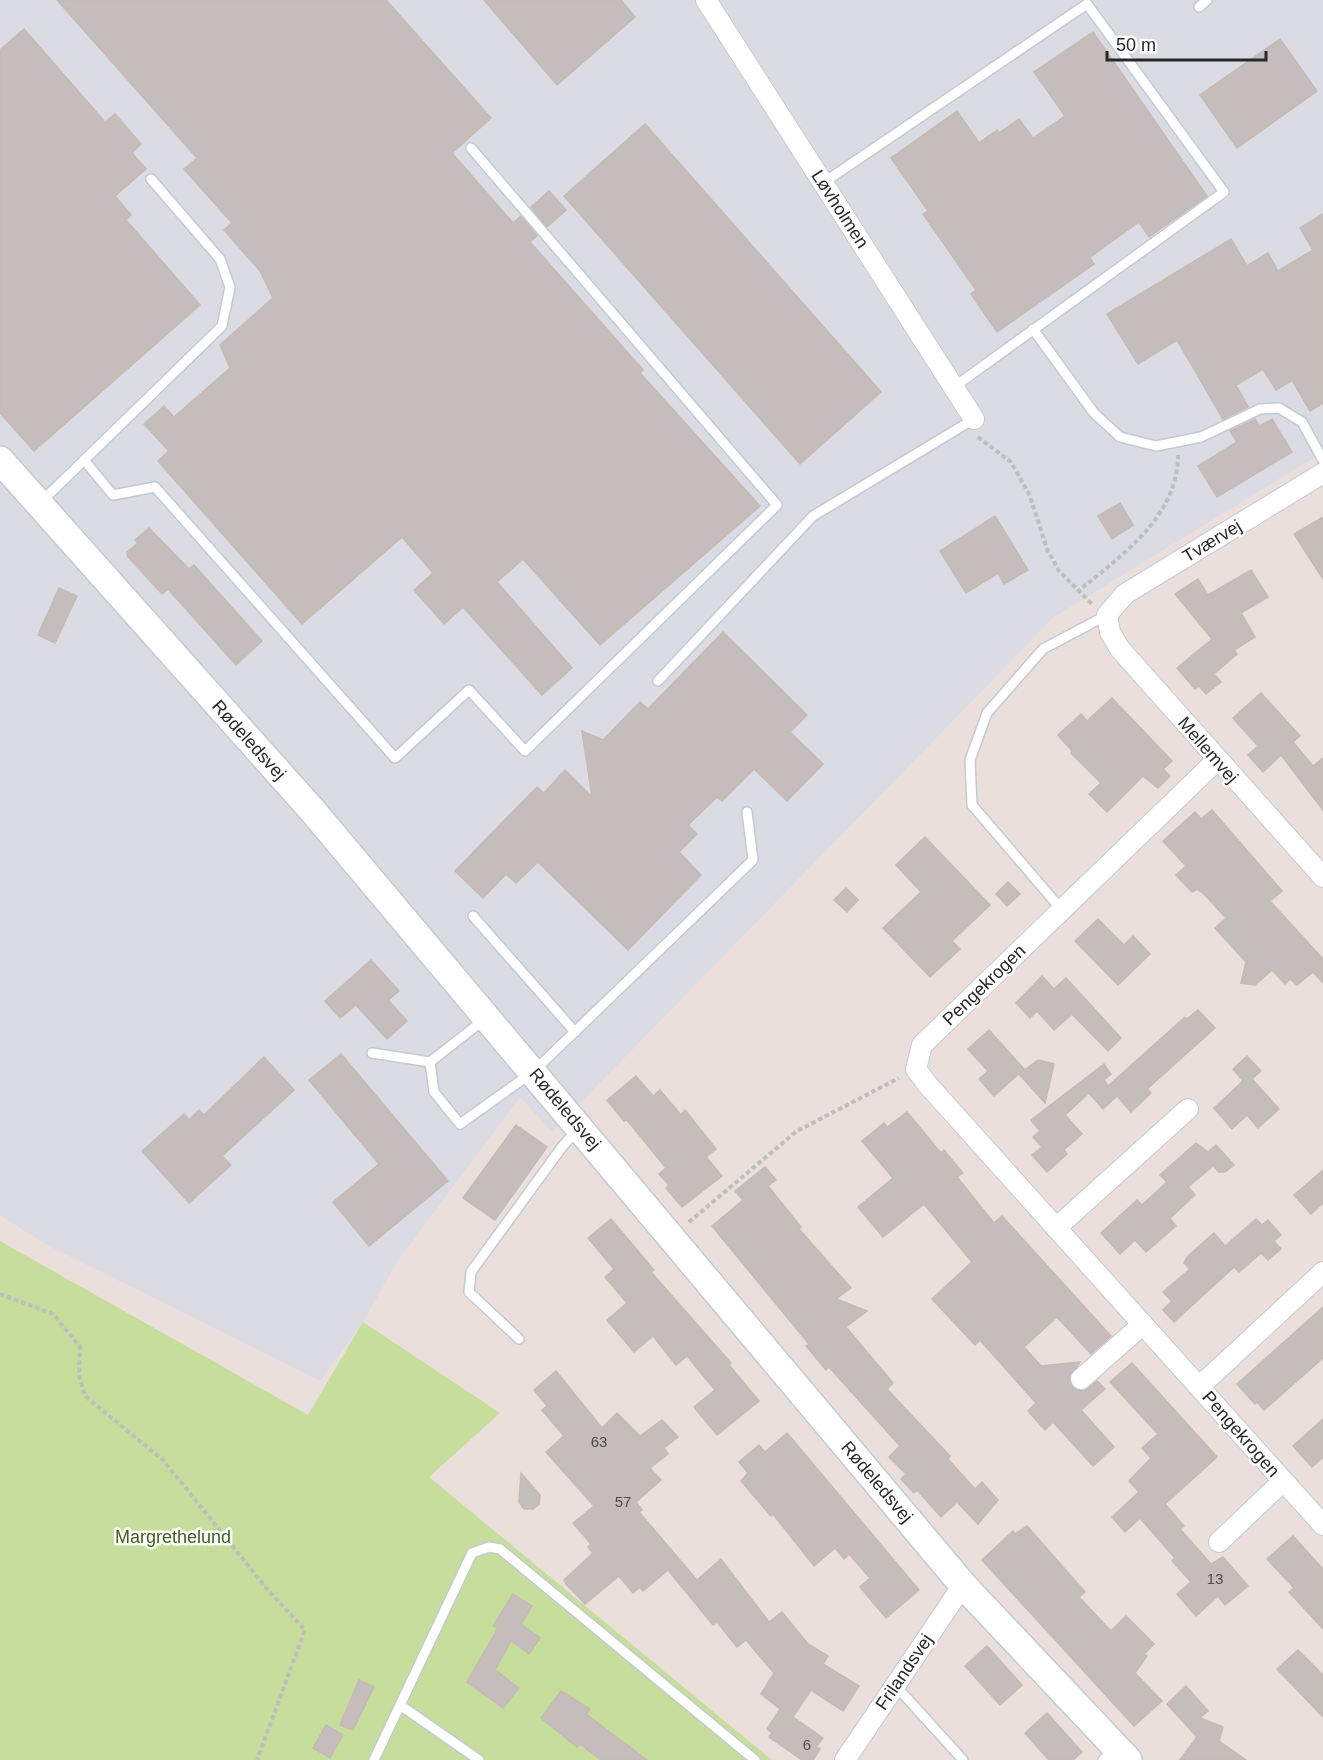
<svg xmlns="http://www.w3.org/2000/svg" width="1323" height="1760" font-family="Arial,sans-serif">
<style>
.industrial{fill:#dbdbe3}
.green{fill:#c6dd9b}
.building{fill:#c5bdbb;stroke:#c5bab5;stroke-width:1.5}
.lines{fill:none;stroke-linecap:round;stroke-linejoin:round}
.lane-casing{stroke:#c3cad1;stroke-width:12}
.street-casing{stroke:#c3cad1;stroke-width:22}
.secondary-casing{stroke:#c3cad1;stroke-width:30}
.path{stroke:#bebebe;stroke-width:4;stroke-dasharray:4.5 3;stroke-linecap:butt}
.lane{stroke:#fff;stroke-width:9}
.street{stroke:#fff;stroke-width:20}
.secondary{stroke:#fff;stroke-width:27}
.labels{text-anchor:middle;stroke-width:5;stroke-linejoin:round;paint-order:stroke}
.number-label{font-size:15px;fill:#4f4d4d}
.street-label{font-size:18px;fill:#282828;stroke:#fff}
.park-label{font-size:18px;fill:#405f1e;stroke:#fff}
</style>
<rect width="100%" height="100%" fill="#eadfdb"/>
<path class="industrial" d="M0 0H1323V452L1054 617 552 1132 520 1097 397 1262 363 1322 320 1381 45 1244 0 1215Z"/>
<path class="green" d="M0 1241 308 1415 363 1322 500 1413 429 1477 772 1760H0Z"/>
<g class="building">
<path d="M57 0H386L491 118 452 153 513 223 521 216 537 236 530 242 643 370 640 373 760 506 600 645 523 559 497 582 572 668 542 695 463 607 444 624 414 590 433 573 402 537 302 624 158 461 169 451 144 424 164 406 174 417 230 368 220 345 273 298 260 271 224 230 232 223 184 169 197 158Z"/>
<path d="M484 0H621L635 17 557 85Z"/>
<path d="M24 29 105 122 115 114 141 144 132 153 146 169 115 196 131 215 126 220 200 305 34 451 0 413V50Z"/>
<path d="M1093 32 1207 196 1149 237 1139 222 1090 257 1094 264 997 332 971 294 976 290 923 214 928 211 891 158 957 111 979 143 997 130 999 133 1019 119 1033 138 1065 116 1034 72Z"/>
<path d="M1280 39 1317 91 1237 148 1200 95Z"/>
<path d="M645 124 881 392 800 464 564 196Z"/>
<path d="M549 191 566 210 547 227 531 207Z"/>
<path d="M1323 214V403L1310 411 1292 380 1276 390 1263 369 1236 385 1248 407 1223 419 1177 340 1138 364 1107 314 1231 239 1247 266 1268 253 1278 271 1313 250 1300 228Z"/>
<path d="M1255 419 1259 426 1272 419 1292 452 1217 497 1198 466 1237 442 1230 431Z"/>
<path d="M1120 503 1133 525 1112 539 1098 516Z"/>
<path d="M995 516 1028 570 1004 584 998 573 966 593 940 551Z"/>
<path d="M1323 517V579L1294 534Z"/>
<path d="M149 528 189 569 194 565 262 641 236 665 168 589 162 594 128 557 127 552 138 543 135 540Z"/>
<path d="M1251 570 1268 597 1241 613 1255 637 1234 650 1237 654 1214 674 1221 682 1206 694 1199 686 1195 689 1177 668 1212 639 1175 594 1198 579 1208 595Z"/>
<path d="M59 588 77 596 55 643 38 635Z"/>
<path d="M723 632 807 715 790 732 823 764 787 801 754 769 722 801 717 797 688 825 697 834 679 852 701 875 628 950 538 862 516 883 506 874 483 898 455 871 537 787 544 793 565 770 592 797 582 731 603 740 640 702 648 709Z"/>
<path d="M1261 693 1300 736 1293 742 1313 766 1323 758V810L1281 755 1263 772 1248 755 1258 746 1233 718Z"/>
<path d="M1112 698 1172 761 1163 769 1170 776 1158 788 1143 776 1107 812 1089 794 1101 783 1071 753 1072 751 1058 735 1081 714 1087 721Z"/>
<path d="M1212 810 1282 891 1270 901 1323 959V983L1313 972 1297 985 1290 979 1285 984 1272 970 1255 985 1241 983 1246 962 1215 928 1226 918 1204 894 1197 889 1192 892 1176 875 1186 866 1163 841 1195 812 1201 819Z"/>
<path d="M925 837 990 905 952 941 960 949 930 977 883 928 921 892 896 865Z"/>
<path d="M1008 882 1020 894 1007 906 996 894Z"/>
<path d="M846 888 858 900 847 912 834 900Z"/>
<path d="M1098 919 1124 945 1133 936 1150 954 1118 985 1075 941Z"/>
<path d="M371 960 399 991 388 1000 407 1021 387 1039 356 1005 340 1018 325 1001Z"/>
<path d="M1042 976 1054 989 1066 978 1121 1038 1108 1051 1072 1014 1054 1030 1037 1011 1030 1018 1016 1003Z"/>
<path d="M1198 1010 1215 1028 1147 1089 1151 1093 1131 1112 1117 1096 1103 1109 1089 1093 1065 1115 1082 1134 1064 1150 1067 1154 1047 1172 1032 1155 1042 1147 1033 1137 1040 1131 1031 1120 1104 1064 1111 1074 1104 1080 1108 1086 1184 1018H1188Z"/>
<path d="M989 1030 1024 1069 994 1096 979 1079 988 1071 968 1049Z"/>
<path d="M341 1054 448 1181 369 1246 333 1202 379 1164 309 1080Z"/>
<path d="M1247 1056 1261 1071 1252 1079 1279 1109 1258 1128 1247 1115 1232 1129 1214 1108 1243 1081 1233 1069Z"/>
<path d="M264 1057 294 1090 222 1156 231 1165 189 1203 142 1151 184 1114 189 1120 199 1110 204 1115Z"/>
<path d="M1038 1060 1054 1064 1045 1103 1019 1074Z"/>
<path d="M636 1076 653 1096 660 1090 681 1115 685 1110 716 1149 706 1157 722 1176 682 1207 666 1188 669 1185 659 1174 666 1168 627 1120 624 1121 607 1100Z"/>
<path d="M907 1112 941 1153 944 1150 963 1173 957 1177 994 1223 1002 1216 1111 1336 1091 1354 1057 1317 1024 1347 1041 1366 1080 1362 1070 1376 1072 1386 1077 1390 1084 1391 1097 1381 1105 1389 1081 1410 1114 1447 1093 1466 1053 1422 1045 1430 1028 1411 1036 1403 980 1340 975 1345 932 1299 972 1262 924 1204 883 1237 858 1207 893 1178 862 1141 884 1123 887 1127Z"/>
<path d="M516 1125 547 1147 495 1220 463 1198Z"/>
<path d="M1196 1143 1208 1152 1216 1145 1234 1165 1225 1172H1219L1213 1166 1188 1187 1195 1195 1170 1218 1176 1226 1146 1252 1135 1240 1120 1254 1101 1233 1137 1200 1142 1205 1167 1182 1160 1175Z"/>
<path d="M765 1167 776 1180 768 1186 801 1227 799 1229 851 1288 836 1299 867 1311 846 1327 893 1383 887 1389 950 1456 948 1459 975 1489 982 1482 998 1500 978 1524 957 1502 941 1517 917 1490 914 1493 901 1479 906 1474 889 1457 900 1446 829 1367 826 1370 806 1346 809 1344 712 1226 743 1200 735 1191Z"/>
<path d="M1323 1170V1203L1311 1214 1294 1195Z"/>
<path d="M611 1219 654 1270 651 1272 731 1363 729 1365 759 1401 717 1435 694 1407 715 1390 687 1356 676 1365 653 1336 634 1352 607 1320 627 1303 605 1277 614 1269 588 1238Z"/>
<path d="M1256 1219 1262 1225 1268 1220 1281 1235 1274 1241 1281 1249 1268 1260 1261 1253 1239 1272 1234 1267 1174 1322 1163 1310 1172 1301 1163 1292 1190 1269 1184 1263 1187 1257 1214 1233 1225 1246Z"/>
<path d="M1323 1307V1358L1264 1410 1257 1402 1255 1404 1237 1384Z"/>
<path d="M1132 1363 1217 1457 1165 1504 1184 1526 1180 1529 1211 1564 1223 1557 1248 1586 1225 1605 1218 1596 1196 1616 1177 1594 1191 1582 1172 1561 1175 1558 1140 1518 1125 1532 1112 1517 1139 1492 1129 1481 1151 1458 1142 1448 1158 1434 1110 1382Z"/>
<path d="M556 1371 602 1428 617 1413 640 1436 662 1420 678 1437 664 1448 668 1454 650 1468 661 1480 636 1502 642 1510 639 1512 697 1580 721 1559 769 1622 782 1612 808 1644 828 1656 823 1664 859 1686 843 1711 811 1690 793 1717 823 1738 816 1747 820 1749 813 1760H802L769 1737 772 1733 767 1729 780 1709 761 1694 774 1673 746 1640 737 1647 717 1622 713 1625 668 1570 643 1591 640 1587 633 1593 619 1576 585 1604 566 1584 564 1580 593 1553 588 1547 591 1544 573 1523 594 1506 546 1452 564 1436 542 1410 547 1406 534 1390Z"/>
<path d="M1323 1419V1457L1312 1467 1293 1446Z"/>
<path d="M787 1433 919 1590 886 1618 860 1587 870 1578 849 1554 844 1559 835 1548 814 1566 773 1514 771 1516 741 1481 748 1473 739 1462 759 1445 765 1452Z"/>
<path d="M521 1473 540 1495 539 1504 533 1509H524L519 1502Z"/>
<path d="M1027 1526 1085 1592 1079 1597 1111 1631 1126 1616 1154 1644 1144 1654 1147 1656 1135 1673 1162 1701 1134 1726 982 1560 1013 1531 1015 1534Z"/>
<path d="M1293 1536 1323 1569V1629L1289 1592 1294 1588 1267 1559Z"/>
<path d="M513 1594 532 1606 521 1624 540 1638 529 1654 511 1641 495 1670 519 1688 503 1708 467 1682 498 1628 493 1626Z"/>
<path d="M987 1646 1022 1685 1000 1705 965 1666Z"/>
<path d="M1298 1650 1323 1675V1717L1277 1669Z"/>
<path d="M359 1680 374 1687 353 1730 340 1725Z"/>
<path d="M1186 1686 1208 1711 1200 1718 1223 1727 1219 1741 1246 1760H1180L1197 1737 1167 1704Z"/>
<path d="M561 1691 590 1709 586 1714 647 1760H601L580 1744 577 1747 541 1718Z"/>
<path d="M1047 1713 1082 1752 1073 1760H1049L1025 1733Z"/>
<path d="M326 1725 343 1735 330 1758 313 1748Z"/>
</g>
<g class="lines">
<g class="lane-casing">
<g id="lane">
<path d="M1199 7 1207 0"/>
<path d="M823 183 1087 4 1224 192 954 387"/>
<path d="M1033 329 1094 413 1120 437 1156 446 1201 437 1260 409 1279 408 1302 422 1323 460"/>
<path d="M84 460 113 495 155 487 395 758 469 690 525 751 777 505 471 148"/>
<path d="M40 503 222 326 230 287 220 259 151 179"/>
<path d="M658 681 813 516 974 419"/>
<path d="M1061 909 972 805 970 760 987 713 1043 649 1107 615"/>
<path d="M473 916 575 1032"/>
<path d="M372 1053 430 1062 485 1019"/>
<path d="M430 1062 434 1092 460 1124 533 1072 753 860 747 812"/>
<path d="M519 1339 469 1292 471 1272 562 1147 578 1129"/>
<path d="M895 1685 963 1760"/>
<path d="M400 1705 479 1760"/>
<path d="M374 1760 472 1553 489 1547 500 1549 755 1760"/>
<path d="M1103 1760 1114 1748"/>
</g>
</g>
<g class="street-casing">
<g id="street">
<path d="M706 0 974 419"/>
<path d="M1323 473 1125 594 1107 615 1110 632 1120 649 1323 877"/>
<path d="M1217 760 922 1045 916 1069 927 1084 1323 1525"/>
<path d="M1056 1228 1188 1109"/>
<path d="M1081 1379 1143 1324"/>
<path d="M1200 1386 1323 1272"/>
<path d="M1219 1542 1283 1481"/>
<path d="M845 1760 963 1585"/>
</g>
</g>
<g class="secondary-casing">
<path id="secondary" d="M0 460 312 810 963 1585 1128 1760"/>
</g>
<g class="path">
<path d="M978 437 1011 462 1030 496 1047 549 1059 571 1092 604"/>
<path d="M1077 592C1121 556 1178 517 1178 455"/>
<path d="M689 1222 797 1131 899 1078"/>
<path d="M0 1294 53 1314 80 1347 79 1375 85 1396 163 1460 268 1590 305 1630 257 1760"/>
</g>
<use href="#lane" class="lane"/>
<use href="#street" class="street"/>
<use href="#secondary" class="secondary"/>
</g>
<g class="labels">
<g class="number-label">
<text x="599" y="1447">63</text>
<text x="623" y="1507">57</text>
<text x="1215" y="1584">13</text>
<text x="807" y="1750">6</text>
</g>
<g class="street-label">
<text transform="translate(840 209) rotate(57)" y="6">Løvholmen</text>
<text transform="translate(1212 541) rotate(-31)" y="6">Tværvej</text>
<text transform="translate(249 740) rotate(48)" y="6">Rødeledsvej</text>
<text transform="translate(1208 750) rotate(49)" y="6">Mellemvej</text>
<text transform="translate(984 985) rotate(-44)" y="6">Pengekrogen</text>
<text transform="translate(565 1109) rotate(50)" y="6">Rødeledsvej</text>
<text transform="translate(1241 1434) rotate(49)" y="6">Pengekrogen</text>
<text transform="translate(877 1482) rotate(50)" y="6">Rødeledsvej</text>
<text transform="translate(904 1672) rotate(-56)" y="6">Frilandsvej</text>
</g>
<g class="park-label">
<text x="173" y="1543">Margrethelund</text>
</g>
</g>
<path d="M1107 51v9h159v-9" fill="none" stroke="#282828" stroke-width="3"/>
<text x="1116" y="51" font-size="18" fill="#282828" stroke="#ffffff" stroke-width="4.5" paint-order="stroke">50 m</text>
</svg>
